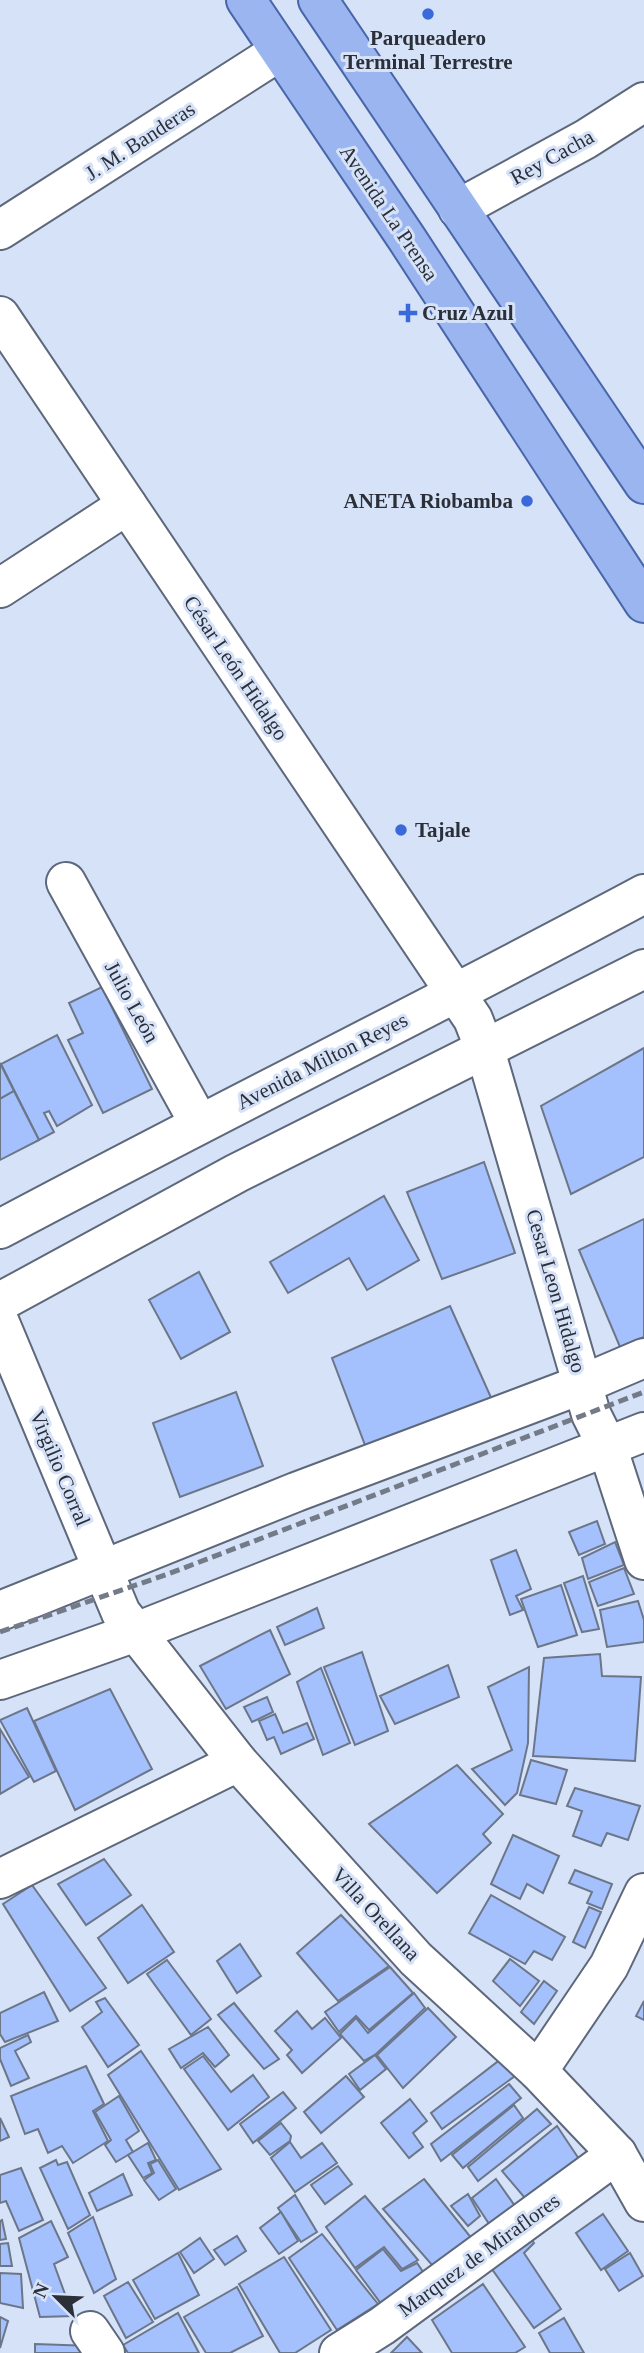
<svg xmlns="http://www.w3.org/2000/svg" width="644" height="2353" font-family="'Times New Roman',serif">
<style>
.building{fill:#a4c1fe;stroke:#6c7689;stroke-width:2}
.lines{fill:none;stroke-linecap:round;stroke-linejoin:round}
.minor-casing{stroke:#5e687b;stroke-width:42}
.major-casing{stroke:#4866a9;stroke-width:42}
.minor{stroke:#fff;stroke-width:38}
.major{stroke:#9bb5f0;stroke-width:38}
.rail{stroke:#737b89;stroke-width:5;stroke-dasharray:10 5;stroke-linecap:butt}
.poi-dot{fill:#3a69d9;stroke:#d6e2f8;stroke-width:2.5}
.labels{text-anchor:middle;stroke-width:6;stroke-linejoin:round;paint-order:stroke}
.poi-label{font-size:21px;font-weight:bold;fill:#2b2f38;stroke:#d6e2f8;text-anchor:start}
.street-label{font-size:21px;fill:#2b2f38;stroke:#d6e2f8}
</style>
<rect width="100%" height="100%" fill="#d6e2f8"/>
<g class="building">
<path d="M102 987 152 1089 103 1113 68 1040 83 1033 69 1003Z"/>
<path d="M57 1035 92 1105 57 1126 49 1111 44 1113 54 1132 39 1140 1 1064Z"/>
<path d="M644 1048V1157L571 1194 541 1106Z"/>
<path d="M0 1063 14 1091 0 1099Z"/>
<path d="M14 1091 39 1140 0 1160V1099Z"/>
<path d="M484 1162 515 1253 442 1279 407 1192Z"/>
<path d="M384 1196 419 1260 367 1290 349 1258 288 1293 270 1262Z"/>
<path d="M644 1219V1337L620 1347 579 1250Z"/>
<path d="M199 1272 230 1332 181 1359 149 1300Z"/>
<path d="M450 1306 493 1402 368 1453 332 1358Z"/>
<path d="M236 1392 263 1466 180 1497 153 1423Z"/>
<path d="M597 1521 605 1544 579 1555 569 1532Z"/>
<path d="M615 1542 624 1565 588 1579 582 1558Z"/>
<path d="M516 1550 531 1589 516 1596 523 1610 510 1615 491 1560Z"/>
<path d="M624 1568 634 1594 598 1606 589 1582Z"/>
<path d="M583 1576 599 1629 582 1632 564 1583Z"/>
<path d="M561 1585 577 1635 538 1647 521 1599Z"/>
<path d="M638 1601 644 1620V1642L607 1647 600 1610Z"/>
<path d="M317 1608 324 1628 285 1645 277 1627Z"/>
<path d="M270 1630 290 1674 226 1709 200 1666Z"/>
<path d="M362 1652 388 1731 355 1745 324 1667Z"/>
<path d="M600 1654 602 1676 641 1677 635 1761 533 1756 544 1658Z"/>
<path d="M448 1665 459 1697 395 1724 380 1696Z"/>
<path d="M529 1667 528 1743 517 1793 505 1805 472 1769 512 1750 488 1687Z"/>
<path d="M321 1668 350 1743 323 1755 297 1682Z"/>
<path d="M110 1689 152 1769 75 1810 34 1721Z"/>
<path d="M267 1697 273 1712 252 1722 244 1707Z"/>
<path d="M27 1708 56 1771 34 1782 0 1720Z"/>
<path d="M275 1714 283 1733 307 1723 314 1739 281 1754 274 1737 267 1740 259 1721Z"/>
<path d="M0 1729 29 1777 0 1794Z"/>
<path d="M531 1760 567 1770 556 1804 520 1795Z"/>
<path d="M457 1765 503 1814 483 1834 491 1843 437 1893 369 1824Z"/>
<path d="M575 1788 640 1806 628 1840 607 1833 601 1846 573 1836 582 1811 567 1806Z"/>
<path d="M513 1835 559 1856 543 1893 527 1884 520 1899 491 1884Z"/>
<path d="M104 1859 131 1895 86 1925 58 1884Z"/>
<path d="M575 1870 612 1884 602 1909 587 1903 592 1892 569 1883Z"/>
<path d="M32 1885 106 1988 70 2011 3 1904Z"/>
<path d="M491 1895 565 1937 552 1960 534 1951 525 1964 469 1933Z"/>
<path d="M142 1905 174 1952 128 1983 98 1938Z"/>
<path d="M589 1907 601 1912 585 1948 573 1942Z"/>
<path d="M341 1915 389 1966 338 2001 297 1953Z"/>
<path d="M240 1944 261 1976 237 1993 217 1961Z"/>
<path d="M510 1959 539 1981 520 2006 493 1981Z"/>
<path d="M167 1960 211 2019 191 2035 147 1974Z"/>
<path d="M390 1967 413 1993 369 2030 356 2016 339 2032 325 2012Z"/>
<path d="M544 1981 557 1991 534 2024 521 2012Z"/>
<path d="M44 1992 58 2021 5 2042 0 2034V2013Z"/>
<path d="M414 1993 425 2008 375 2055 364 2061 340 2034 356 2018 368 2033Z"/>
<path d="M105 1998 139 2045 108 2067 82 2027 102 2012 96 2002Z"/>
<path d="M644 2001V2020L636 2016Z"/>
<path d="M234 2003 279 2059 264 2069 218 2015Z"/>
<path d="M428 2008 456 2037 403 2088 377 2055Z"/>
<path d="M297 2011 312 2029 325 2018 341 2038 302 2073 287 2055 292 2050 275 2031Z"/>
<path d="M208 2027 229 2055 215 2067 203 2053 181 2068 169 2049Z"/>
<path d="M28 2035 31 2042 15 2051 29 2078 11 2086 0 2059V2048Z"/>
<path d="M141 2051 221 2169 179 2190 108 2075Z"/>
<path d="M375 2055 386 2069 360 2090 349 2074Z"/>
<path d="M203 2056 231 2092 253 2075 269 2097 228 2130 184 2069Z"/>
<path d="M501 2059 515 2076 442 2129 431 2113Z"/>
<path d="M86 2066 104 2104 93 2111 108 2141 73 2163 62 2146 48 2153 38 2129 25 2134 11 2096Z"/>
<path d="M346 2076 364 2097 321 2133 304 2112Z"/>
<path d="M509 2084 521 2098 441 2161 431 2144Z"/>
<path d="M283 2092 296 2108 253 2143 240 2124Z"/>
<path d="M119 2096 139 2131 126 2140 133 2152 116 2162 105 2145 111 2140 95 2112Z"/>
<path d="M410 2099 427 2121 413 2133 423 2147 409 2158 381 2123Z"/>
<path d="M514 2105 523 2118 463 2168 452 2155Z"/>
<path d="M537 2109 551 2124 478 2181 468 2167Z"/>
<path d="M0 2118 9 2137 0 2141Z"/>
<path d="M281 2123 291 2136 290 2141 270 2155 258 2141Z"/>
<path d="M557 2126 579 2159 530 2204 502 2171Z"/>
<path d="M290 2142 301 2158 322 2143 337 2163 295 2192 271 2158Z"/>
<path d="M148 2143 156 2160 148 2163 152 2173 143 2178 128 2155Z"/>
<path d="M56 2160 58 2165 67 2162 90 2215 68 2229 40 2168Z"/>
<path d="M158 2160 176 2189 159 2200 144 2180 154 2173 150 2164Z"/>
<path d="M338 2166 352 2184 325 2204 311 2185Z"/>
<path d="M21 2168 43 2220 19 2231 6 2201 0 2203V2175Z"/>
<path d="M123 2174 132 2195 97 2211 89 2193Z"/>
<path d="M424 2179 477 2245 439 2273 383 2209Z"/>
<path d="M496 2179 522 2216 497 2236 472 2198Z"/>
<path d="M468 2194 480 2216 468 2226 451 2206Z"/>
<path d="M295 2195 317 2232 301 2242 278 2208Z"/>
<path d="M365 2196 418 2260 402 2269 384 2247 355 2268 326 2227Z"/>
<path d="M281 2212 298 2241 279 2254 260 2228Z"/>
<path d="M603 2214 628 2251 601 2270 576 2233Z"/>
<path d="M93 2217 116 2279 94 2293 68 2233Z"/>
<path d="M2 2220 6 2239 0 2240V2221Z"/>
<path d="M51 2221 68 2257 54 2264 73 2316 40 2317 19 2238Z"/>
<path d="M525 2229 534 2243 524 2253 561 2309 534 2328 484 2258Z"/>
<path d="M322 2234 378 2304 337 2330 289 2258Z"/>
<path d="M237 2236 246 2251 225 2265 214 2250Z"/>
<path d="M200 2238 214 2259 194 2273 180 2252Z"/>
<path d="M8 2243 12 2266H0V2244Z"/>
<path d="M383 2249 401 2271 417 2263 428 2279 385 2309 356 2270Z"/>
<path d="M178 2253 199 2295 155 2319 133 2280Z"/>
<path d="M630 2253 643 2276 619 2291 605 2269Z"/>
<path d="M284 2257 331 2330 295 2353H280L239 2284Z"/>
<path d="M0 2273 21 2274 23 2308 0 2303Z"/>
<path d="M128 2282 153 2322 126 2338 104 2296Z"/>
<path d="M483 2284 525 2347 515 2353H452L432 2320Z"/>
<path d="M237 2287 263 2336 230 2353H206L184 2317Z"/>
<path d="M178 2313 199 2353H128L123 2345Z"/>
<path d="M0 2317 8 2321 0 2348Z"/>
<path d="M564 2318 584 2353H550L539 2333Z"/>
<path d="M407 2337 422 2353H391Z"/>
<path d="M35 2344 92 2346 96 2353H35Z"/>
</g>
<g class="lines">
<g class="minor-casing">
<g id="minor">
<path d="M458 209 586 139 644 102"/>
<path d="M0 230 280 51"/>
<path d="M0 316 473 1019 485 1050 591 1414 607 1446 644 1560"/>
<path d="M0 588 127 505"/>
<path d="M66 882 199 1123"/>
<path d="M0 1229C214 1115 431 1008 644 894"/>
<path d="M0 1302 237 1173 644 969"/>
<path d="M0 1323 121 1613 238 1762 416 1959 538 2071 617 2154 644 2202"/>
<path d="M0 1611 296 1492 583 1384 644 1358"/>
<path d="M0 1680 136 1632 644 1432"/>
<path d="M0 1879 238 1762"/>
<path d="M538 2071 609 1966 644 1893"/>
<path d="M90 2331 105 2353"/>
<path d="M339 2353 382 2326 617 2154"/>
</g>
</g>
<g class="major-casing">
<g id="major">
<path d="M246 0 407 239 644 603"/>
<path d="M318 0 644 484"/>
</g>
</g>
<use href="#minor" class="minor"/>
<use href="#major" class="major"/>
<path class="rail" d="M0 1632 168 1574 644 1392"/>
</g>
<g class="poi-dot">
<circle cx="428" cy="14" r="7"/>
<path d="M404.5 302.5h7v7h7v7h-7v7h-7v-7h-7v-7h7z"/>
<circle cx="527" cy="501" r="7"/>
<circle cx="401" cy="830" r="7"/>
</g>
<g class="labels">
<g class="poi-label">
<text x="428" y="45" text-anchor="middle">Parqueadero<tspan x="428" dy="24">Terminal Terrestre</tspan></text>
<text x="422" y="320">Cruz Azul</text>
<text x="513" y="508" text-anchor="end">ANETA Riobamba</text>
<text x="415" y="837">Tajale</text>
</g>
<g class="street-label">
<text transform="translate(140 141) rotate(-33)" y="7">J. M. Banderas</text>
<text transform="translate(552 157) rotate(-29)" y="7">Rey Cacha</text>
<text transform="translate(389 213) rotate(56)" y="7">Avenida La Prensa</text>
<text transform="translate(236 668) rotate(56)" y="7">César León Hidalgo</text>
<text transform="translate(132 1002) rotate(61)" y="7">Julio León</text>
<text transform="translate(322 1061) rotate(-27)" y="7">Avenida Milton Reyes</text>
<text transform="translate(556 1291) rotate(74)" y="7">Cesar Leon Hidalgo</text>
<text transform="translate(60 1468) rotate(67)" y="7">Virgilio Corral</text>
<text transform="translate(376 1914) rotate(47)" y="7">Villa Orellana</text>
<text transform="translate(479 2255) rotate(-36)" y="7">Marquez de Miraflores</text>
</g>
</g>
<g transform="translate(56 2297) rotate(294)" stroke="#d6e2f8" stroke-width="5" paint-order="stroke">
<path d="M0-5L12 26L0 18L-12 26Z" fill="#2b2f38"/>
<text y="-10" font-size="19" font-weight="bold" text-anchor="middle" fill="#2b2f38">N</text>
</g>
</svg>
